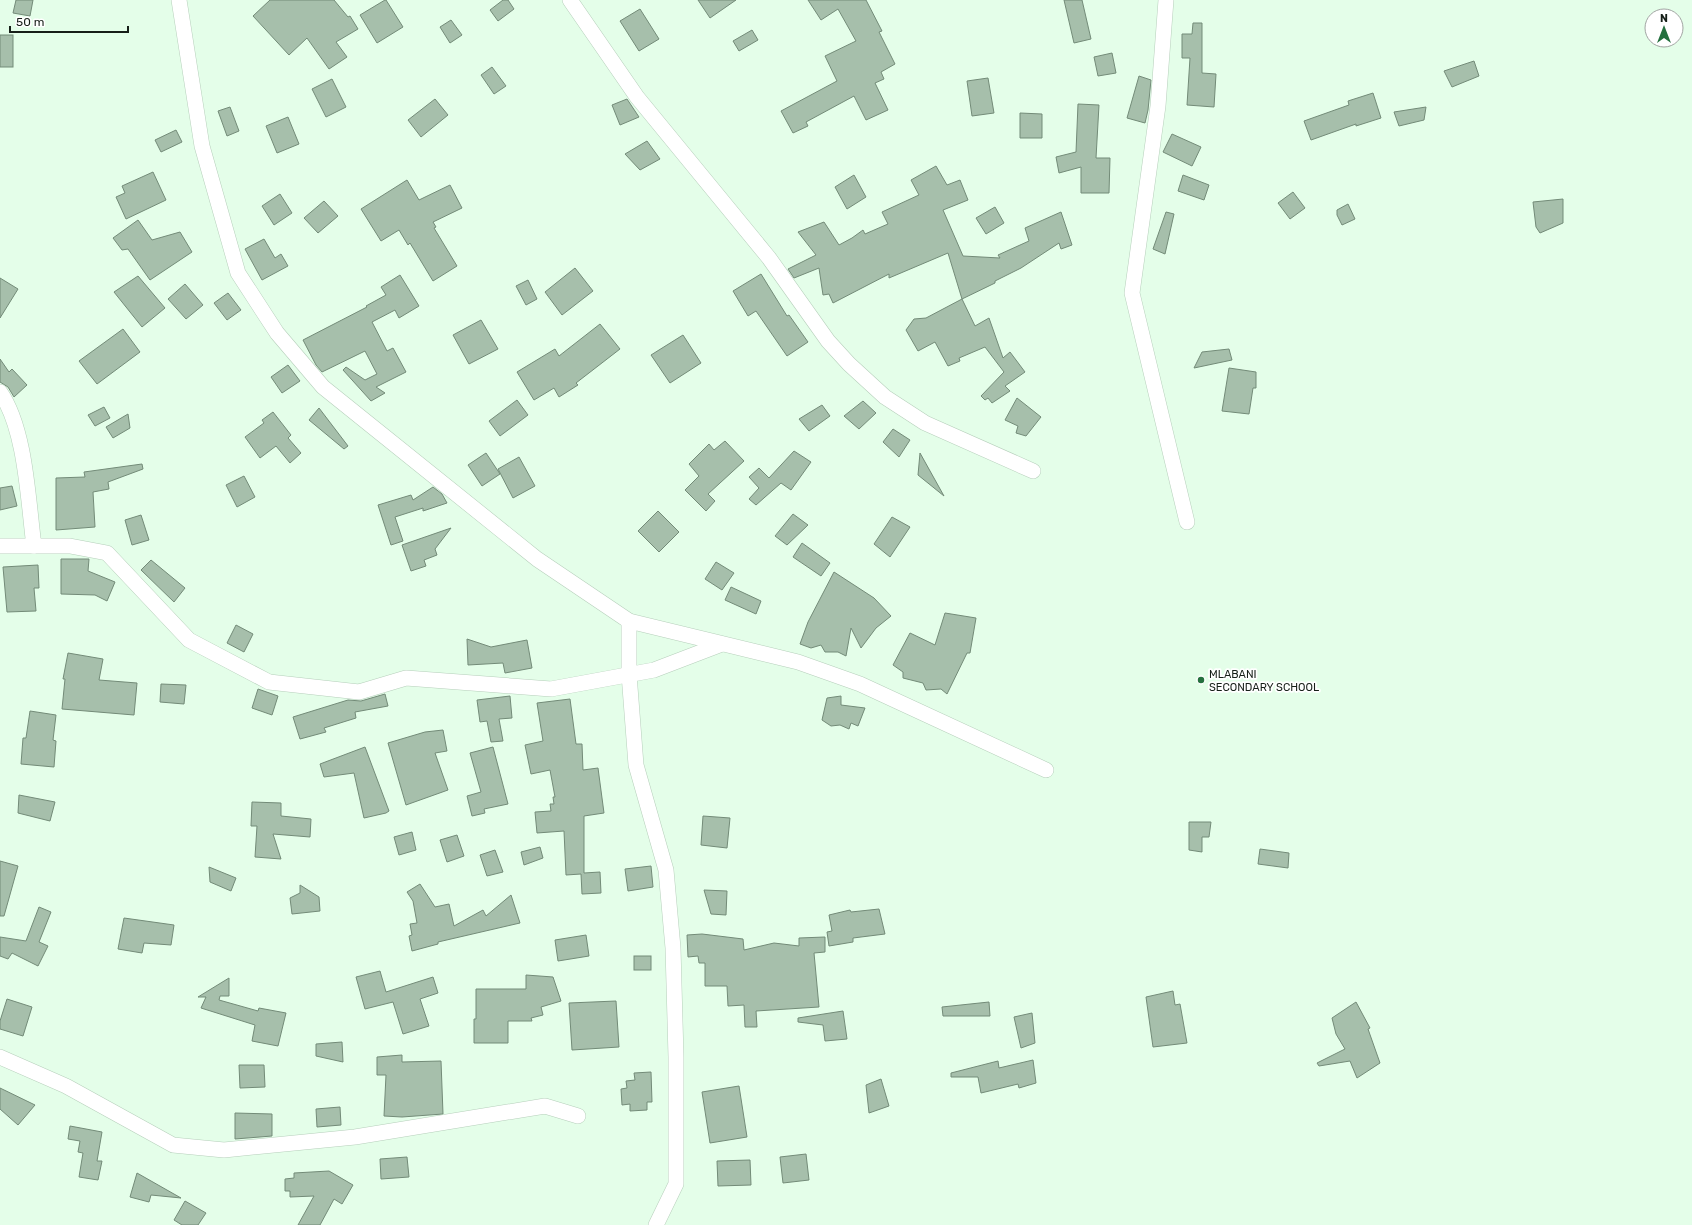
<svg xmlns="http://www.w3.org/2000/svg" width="1692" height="1225" font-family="Rubik,sans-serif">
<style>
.building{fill:#a6bfab;stroke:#738b78}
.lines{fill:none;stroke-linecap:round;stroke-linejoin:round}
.street-casing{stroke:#b6cfbb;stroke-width:16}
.street{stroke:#fff;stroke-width:15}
.poi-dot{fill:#24703e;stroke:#fff;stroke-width:1.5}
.labels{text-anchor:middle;stroke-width:3.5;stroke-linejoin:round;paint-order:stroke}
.poi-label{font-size:11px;fill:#161f18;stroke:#fff;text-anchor:start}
</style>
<rect width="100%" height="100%" fill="#e4fee9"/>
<g class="building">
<path d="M16 0H33L30 16 13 13Z"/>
<path d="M270 0H334L348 17 350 16 358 29 336 42 347 57 329 69 307 38 289 55 253 16Z"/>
<path d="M385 0H386L403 27 377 43 360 15Z"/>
<path d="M503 0H508L514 9 498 21 490 10Z"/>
<path d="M698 0H736L710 18Z"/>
<path d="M808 0H866L882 31 879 32 895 64 881 72 884 79 875 83 888 110 866 120 854 96 806 122 808 126 793 133 781 111 837 81 825 56 856 41 838 9 821 20Z"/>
<path d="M1064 0H1082L1091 39 1074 43Z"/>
<path d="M640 9 659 39 639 51 620 21Z"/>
<path d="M451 20 462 35 450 43 440 27Z"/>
<path d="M1193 23H1202V73L1216 74 1214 107 1187 105 1190 58H1182V34H1192Z"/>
<path d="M752 30 758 40 739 51 733 41Z"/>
<rect x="0" y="35" width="13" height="32"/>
<path d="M1112 53 1116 73 1098 76 1094 57Z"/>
<path d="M1474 61 1479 76 1452 87 1444 71Z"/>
<path d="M492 67 506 86 494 94 481 75Z"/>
<path d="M1139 76 1151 80 1148 110 1145 123 1127 118Z"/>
<path d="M988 78 994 113 972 116 967 81Z"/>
<path d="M332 79 346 107 326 117 312 89Z"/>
<path d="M1373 93 1381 118 1356 126V124L1311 140 1304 121 1349 105 1348 101Z"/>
<path d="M435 99 448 115 421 137 408 120Z"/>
<path d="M627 99 639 117 620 125 612 105Z"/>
<path d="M1078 104 1099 105 1096 158H1110L1109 193H1081V167L1059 173 1056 157 1076 152Z"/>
<path d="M230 107 239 131 227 136 218 111Z"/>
<path d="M1426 107 1424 120 1399 126 1394 112Z"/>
<path d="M1020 113 1042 114V138H1020Z"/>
<path d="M288 117 299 144 277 153 266 126Z"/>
<path d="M176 130 182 142 161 152 155 140Z"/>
<path d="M1172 134 1201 147 1192 166 1163 152Z"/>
<path d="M647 141 660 159 640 170 625 154Z"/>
<path d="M936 166 947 185 960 180 968 200 943 210 963 256 1000 258 998 255 1029 241 1025 228 1061 212 1072 245 1061 249 1059 243 1021 268 995 281V283L962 299 948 253 889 278V274L833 303 829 294 823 295 819 268 794 278 788 269 816 255 798 232 824 222 839 245 852 238 863 230 865 234 888 224 882 212 919 195 911 180Z"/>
<path d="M153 172 166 200 126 219 116 197 125 193 122 186Z"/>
<path d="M854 175 866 197 847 209 835 187Z"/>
<path d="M1183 175 1209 185 1204 200 1178 191Z"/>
<path d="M407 180 419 200 450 185 462 208 433 222 436 227 434 228 457 266 433 281 410 243 408 245 399 230 381 241 361 209Z"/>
<path d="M1293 192 1305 208 1290 219 1278 203Z"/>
<path d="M280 194 292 213 274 225 262 206Z"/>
<path d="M1563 199V223L1540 233 1536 227 1533 202Z"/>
<path d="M324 201 338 216 318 233 304 218Z"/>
<path d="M1348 204 1355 219 1342 225 1337 215V210Z"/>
<path d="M995 207 1004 223 986 234 976 218Z"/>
<path d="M1166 212 1174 214 1165 254 1153 249Z"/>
<path d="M138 220 152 240 180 232 192 252 150 280 128 249 122 250 113 238Z"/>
<path d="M264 239 275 258 281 254 288 266 262 280 245 249Z"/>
<path d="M575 268 593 291 562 315 545 292Z"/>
<path d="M761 274 787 316 789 315 808 342 787 356 756 311 748 316 733 291Z"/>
<path d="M400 275 419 306 399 318 395 310 372 322 387 351 393 348 406 372 376 387 385 393 371 401 343 370 346 367 365 380 377 374 365 351 322 372 316 365 303 340 367 307 366 306 386 295 381 287Z"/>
<path d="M138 276 165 308 142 327 114 292Z"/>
<path d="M0 278 18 289 0 318Z"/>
<path d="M528 280 537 299 526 305 516 286Z"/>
<path d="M185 284 203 305 186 319 168 299Z"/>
<path d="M228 293 241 310 227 320 214 303Z"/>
<path d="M962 299 975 326 989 318 1003 358 1010 352 1025 372 1005 386 1010 391 992 403 988 398 985 400 981 396 1004 372 985 347 959 358 960 361 948 366 935 342 918 351 906 330 914 319 926 318Z"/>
<path d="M481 320 498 349 469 364 453 335Z"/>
<path d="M600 324 620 349 576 383 578 385 559 397 554 388 534 400 517 372 555 349 559 356Z"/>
<path d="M123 329 140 352 97 384 79 361Z"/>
<path d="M683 335 701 363 670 383 651 355Z"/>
<path d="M1229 349 1232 360 1194 368 1202 352Z"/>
<path d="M0 359 9 372 12 369 27 385 14 397 8 387 0 382Z"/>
<path d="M288 365 300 381 282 393 271 377Z"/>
<path d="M1229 368 1256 372V388H1253L1249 414 1222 411Z"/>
<path d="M1017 398 1041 417 1026 436 1016 433 1018 426 1005 420Z"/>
<path d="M517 400 528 415 500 436 489 421Z"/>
<path d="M863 401 876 413 859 429 844 416Z"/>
<path d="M822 405 830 416 809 431 799 419Z"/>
<path d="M104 407 110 418 95 426 88 415Z"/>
<path d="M319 408 348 446 344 449 309 420Z"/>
<path d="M273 412 291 435 288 438 301 453 290 463 276 446 260 458 245 437 264 423 262 420Z"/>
<path d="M128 414 130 428 113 438 106 427Z"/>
<path d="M893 429 910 440 899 457 883 442Z"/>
<path d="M725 441 744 461 708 494 715 501 706 511 685 490 699 476 689 464 709 444 714 450Z"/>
<path d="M794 451 811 462 791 490 781 483 756 505 749 499 759 488 749 477 759 468 769 478Z"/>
<path d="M486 453 500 474 482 486 468 465Z"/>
<path d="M920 453 944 496 918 475Z"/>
<path d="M519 457 535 486 513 498 498 469Z"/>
<path d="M142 464 143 469 108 482 109 489 93 492 95 527 56 530V478L85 477 84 472Z"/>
<path d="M244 476 255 497 237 507 226 485Z"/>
<path d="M12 486 17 506 0 510V488Z"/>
<path d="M433 487 442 494 447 503 423 511V508L395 517 403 541 391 545 378 505 411 495 413 500Z"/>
<path d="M658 511 679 532 659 552 638 531Z"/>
<path d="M793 514 808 525 787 545 775 536Z"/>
<path d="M141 515 149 540 132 545 125 520Z"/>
<path d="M892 517 910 527 890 557 874 544Z"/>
<path d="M451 528 435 549 437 555 424 560 426 566 411 571 402 545Z"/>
<path d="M802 543 830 563 821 576 793 557Z"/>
<path d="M61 559H89L88 571 115 582 107 601 95 595 61 594Z"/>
<path d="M151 560 185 588 174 602 141 570Z"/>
<path d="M716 562 734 573 722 590 705 579Z"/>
<path d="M38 565 39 588H34L36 611 7 612 3 567Z"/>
<path d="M834 572 874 598 891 616 876 628 861 648 851 628 846 656 838 652H825L821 645 811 648 800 644 808 622Z"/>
<path d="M731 587 761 601 756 614 725 600Z"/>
<path d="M945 613 976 618 970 653H967L947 694 941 689 926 690 923 683 903 678V672L893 665 910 633 935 645Z"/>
<path d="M236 625 253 634 244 652 227 643Z"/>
<path d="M467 639 491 647 527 640 532 668 505 673 503 663 468 665Z"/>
<path d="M68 653 103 659 99 680 137 683 134 715 62 709 65 679H63Z"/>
<path d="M161 684 186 685 184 704 160 702Z"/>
<path d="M258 689 278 696 272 715 252 708Z"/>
<path d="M385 694 388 706 355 712 356 718 324 728 326 732 300 739 293 717 348 700 361 701Z"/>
<path d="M510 696 512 718 499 719 503 741 491 742 487 721 480 722 477 700Z"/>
<path d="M841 696V705L865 708 858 726 851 723 849 729 840 725 831 726 822 720 827 698Z"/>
<path d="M570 699 576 744H582L583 770 598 768 604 813 584 816V873L600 872 601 893 582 894 581 874 566 875 564 831 537 833 535 812 551 811 550 804H554L553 797H555L550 770 531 774 525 745 543 741 537 703Z"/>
<path d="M30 711 56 715 53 740 56 741 54 767 21 764 23 738H26Z"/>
<path d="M443 730 447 751 435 753 448 790 406 805 388 743 425 732Z"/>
<path d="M365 747 389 811 386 813 364 818 354 773 324 777 320 764Z"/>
<path d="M493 747 508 804 484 809 485 813 472 816 467 796 481 792 470 753Z"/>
<path d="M19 795 55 802 50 821 18 813Z"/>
<path d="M252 802 281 803V816L311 819 310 837 273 834 281 859 255 857 257 826H251Z"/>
<path d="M703 816 730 818 727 848 701 845Z"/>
<path d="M1189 822H1211L1209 837H1202V852L1189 850Z"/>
<path d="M412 832 416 850 399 855 394 837Z"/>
<path d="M457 835 464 856 447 862 440 840Z"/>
<path d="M540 847 543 858 524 865 521 852Z"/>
<path d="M1260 849 1289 853 1288 868 1258 864Z"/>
<path d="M495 850 503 872 487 876 480 855Z"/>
<path d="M0 861 18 866 4 916H0Z"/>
<path d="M651 866 653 887 628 891 625 869Z"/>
<path d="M209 867 236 878 231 891 210 882Z"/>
<path d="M420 884 435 907 449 904 454 926 483 910 486 916 511 895 520 923 438 942V944L412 951 409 936 412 935 410 924 417 923 413 901 407 892Z"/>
<path d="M300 885 319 897 320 911 292 914 290 898 300 893Z"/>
<path d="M704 890 727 891 726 915 711 914Z"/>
<path d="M39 907 51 912 39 942 48 946 38 966 12 953 8 959 0 956V937L26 941Z"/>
<path d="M879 909 885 934 853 938V942L829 946 827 932 832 931 829 915 850 910 851 912Z"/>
<path d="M124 918 174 925 171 945 144 943 142 953 118 949Z"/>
<path d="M702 934 743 939 744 950 774 943 799 946V938L825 937V952L814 953 819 1007 756 1011 757 1027H745L744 1005 728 1006 727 986H705V963H699L698 956 688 957 687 935Z"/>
<path d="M586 935 589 956 558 961 555 940Z"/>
<rect x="634" y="956" width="17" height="14"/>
<path d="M380 971 386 992 433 977 438 993 420 999 429 1026 403 1034 393 1002 365 1009 356 977Z"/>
<path d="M526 975 553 977 561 1001 541 1007 543 1015 531 1018 532 1021H508V1043H474V1019H476V989H526Z"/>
<path d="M229 978V996H220L219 1000 258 1011 259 1008 286 1013 278 1046 252 1041 255 1025 201 1008 206 997H198Z"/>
<path d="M1173 991 1175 1005 1180 1004 1187 1043 1153 1047 1146 997Z"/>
<path d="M7 999 32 1007 23 1036 0 1029V1021Z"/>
<path d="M616 1001 619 1047 572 1050 569 1003Z"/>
<path d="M989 1002 990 1016H943L942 1007Z"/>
<path d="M1356 1002 1370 1028 1368 1029 1380 1063 1357 1078 1350 1061 1319 1066 1317 1063 1345 1049 1336 1034 1332 1018Z"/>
<path d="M843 1011 847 1039 825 1041 823 1025 798 1022V1018Z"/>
<path d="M1032 1013 1035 1043 1021 1048 1014 1017Z"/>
<path d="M342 1042 343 1062 316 1056V1044Z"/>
<path d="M402 1055V1062L441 1061 443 1114 402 1117 384 1116 386 1075H377V1057Z"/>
<path d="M1033 1060 1036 1083 1019 1088 1018 1084 981 1093 978 1077H951V1073L998 1061 999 1068Z"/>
<path d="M239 1065H264L265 1087 240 1088Z"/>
<path d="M651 1072 652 1102H647V1110L630 1111V1104L622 1105 621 1089 627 1088 626 1081 635 1080 634 1073Z"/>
<path d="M881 1079 889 1106 869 1113 866 1085Z"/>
<path d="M739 1086 747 1137 710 1143 702 1092Z"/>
<path d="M0 1088 35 1105 18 1125 0 1109Z"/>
<path d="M340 1107 341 1125 317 1127 316 1109Z"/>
<path d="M235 1113 272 1114V1136L235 1139Z"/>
<path d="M70 1126 102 1132 97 1161H102L98 1180 79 1177 83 1153 78 1152 80 1141 68 1139Z"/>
<path d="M806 1154 809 1180 783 1183 780 1157Z"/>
<path d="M407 1157 409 1177 381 1179 380 1159Z"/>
<path d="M750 1160 751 1185 718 1186 717 1161Z"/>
<path d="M329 1171 353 1185 342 1204 334 1199 320 1225H298L314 1196 290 1197V1191H285V1179L294 1178V1173Z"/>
<path d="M137 1173 181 1198 151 1195 149 1202 130 1197Z"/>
<path d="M185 1201 206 1213 198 1225H182L174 1220Z"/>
</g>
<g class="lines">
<g class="street-casing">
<g id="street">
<path d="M179 0 202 146 238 273 277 333 323 387 537 559 629 621 798 662 860 684 1046 770"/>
<path d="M570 0 637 97 769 258 828 341 849 364 885 397 925 423 1033 471"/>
<path d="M1166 0 1158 106 1132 293 1187 522"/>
<path d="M0 392C26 429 28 501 34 546"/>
<path d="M0 546H70L107 553 189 640 269 682 359 692 406 678 551 689 654 670 722 644"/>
<path d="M629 621V674L636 765 666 870 673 948 676 1057V1184L656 1225"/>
<path d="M0 1057 66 1086 173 1145 224 1150 355 1137 545 1106 578 1116"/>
</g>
</g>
<use href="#street" class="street"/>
</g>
<circle class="poi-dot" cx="1201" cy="680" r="4"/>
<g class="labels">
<g class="poi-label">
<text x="1209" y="678">MLABANI<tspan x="1209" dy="13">SECONDARY SCHOOL</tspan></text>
</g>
</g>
<g transform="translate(1664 28)"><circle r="19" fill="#ffffff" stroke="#a2a5a3"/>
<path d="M0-3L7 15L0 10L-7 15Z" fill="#24703e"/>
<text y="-6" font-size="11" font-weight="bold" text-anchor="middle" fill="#161f18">N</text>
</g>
<path d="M10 26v6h118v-6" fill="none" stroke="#161f18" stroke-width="2"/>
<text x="16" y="26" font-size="12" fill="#161f18" stroke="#ffffff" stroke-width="3" paint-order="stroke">50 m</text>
</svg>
